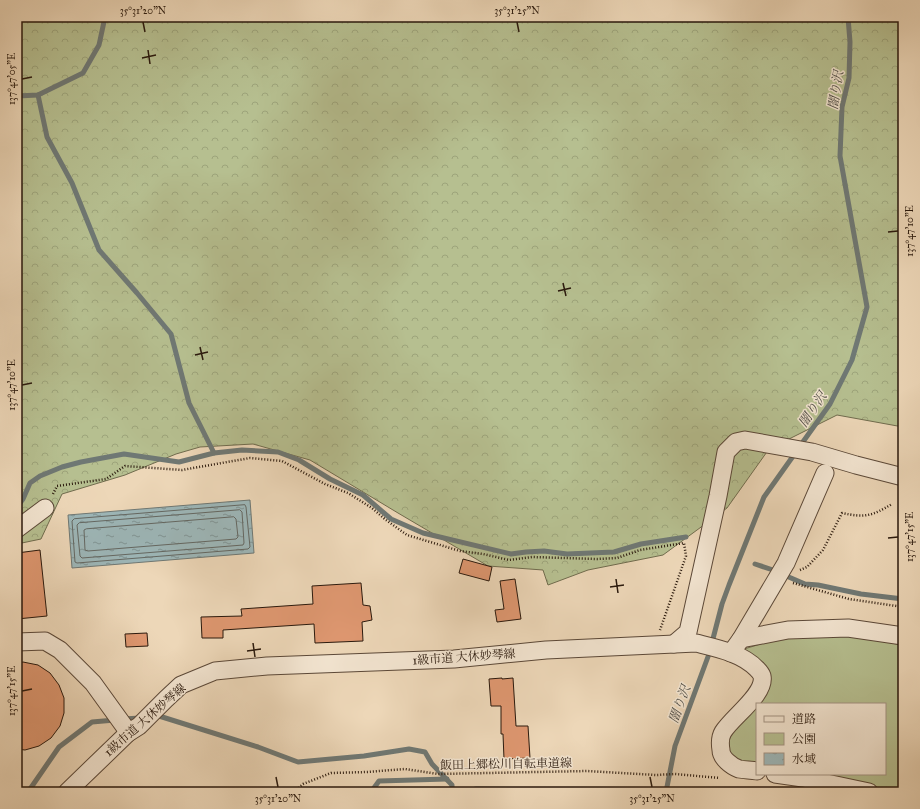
<svg xmlns="http://www.w3.org/2000/svg" width="920" height="809" font-family="'IM FELL Great Primer','Noto Serif JP',serif">
<style>
.green{fill:#b6bf90;stroke:#706c4e}
.forest{fill:url(#forest-crowns);stroke:#706c4e}
.water{fill:url(#water-ripples);stroke:#6f7874}
.lines{fill:none;stroke-linecap:round;stroke-linejoin:round}
.shore{stroke:#646863;stroke-width:1}
.stream{stroke:#6f7874;stroke-width:5}
.building{fill:#de9770;stroke:#2a190d}
.minor-casing{stroke:#5b4838;stroke-width:19}
.path{stroke:#2a190d;stroke-width:2.5;stroke-dasharray:1 2;stroke-linecap:butt}
.minor{stroke:#f3e5d1;stroke-width:17}
.ticks{fill:none;stroke:#2a190d;stroke-width:1.5}
.labels{text-anchor:middle;stroke-width:3;stroke-linejoin:round;paint-order:stroke}
.street-label{font-size:12px;fill:#2a190d;stroke:#f3e5d1}
.water-label{font-size:13px;font-style:italic;fill:#525049;stroke:#f3e5d1}
.neatline{fill:none;stroke:#2a190d;stroke-width:1.5}
.ticks-label{font-size:10px;text-anchor:middle;fill:#2a190d}
</style>
<defs>
<pattern id="forest-crowns" width="20" height="18" patternUnits="userSpaceOnUse"><rect width="20" height="18" fill="#b6bf90"/><path d="M2 6a3 3 0 1 1 6 0M12 15a3 3 0 1 1 6 0" fill="none" stroke="#9da47b"/></pattern>
<pattern id="water-ripples" width="26" height="14" patternUnits="userSpaceOnUse"><rect width="26" height="14" fill="#9db7b9"/><path d="M2 4q2-2 4 0t4 0M15 11q2-2 4 0t4 0" fill="none" stroke="#809495"/></pattern>
</defs>
<rect width="100%" height="100%" fill="#edd7b8"/>
<filter id="stains"><feTurbulence type="fractalNoise" baseFrequency=".005" numOctaves="4"/><feColorMatrix values="0 0 0 0 .2 0 0 0 0 .09 0 0 0 0 .02 0 0 0 .5 -.17"/></filter>
<radialGradient id="worn" r=".72"><stop offset=".6" stop-color="#630" stop-opacity="0"/><stop offset="1" stop-color="#630" stop-opacity=".3"/></radialGradient>
<path class="green" d="M790 635H846L903 645V792H869L775 774H885V704H757V771L729 763 723 733 762 684 731 653Z"/>
<path class="forest" d="M17 17H903V427L837 415 769 449 727 508 663 555 588 570 548 585 543 570 488 566 398 513 310 460 253 444 200 447 176 454 125 475 62 494 41 539 17 544Z"/>
<g class="water">
<path d="M250 500 254 553 72 568 68 515Z"/>
<path d="M476 787 550 788 573 792H450Z"/>
<path d="M605 790 651 791 656 792H584Z"/>
</g>
<g class="lines">
<g class="shore">
<path d="M245 505 246 507 250 547 248 549 77 563 75 562 72 521 74 519Z"/>
<path d="M240 510 242 512 244 543 243 545 82 558 80 556 77 525 79 523Z"/>
<path d="M234 517 236 519 238 537 236 539 88 551 85 550 84 530 86 529Z"/>
<path d="M470 792 477 791 551 792"/>
</g>
<g class="stream">
<path d="M38 95 47 137 72 183 99 250 137 293 171 334 189 403 214 453"/>
<path d="M17 96 38 95 83 73 99 45 105 17"/>
<path d="M800 446 830 404 852 360 867 307 840 156 842 107 849 78 850 42 848 17"/>
<path d="M17 507 23 499 30 483 40 476 62 467 81 462 124 454 179 462 214 453 242 450 278 452 299 460 330 479 363 495 391 519 423 533 511 554 526 552 544 551 567 554 614 552 641 544 686 537"/>
<path d="M755 564 776 571"/>
<path d="M784 575 805 584 818 585 861 594 903 599"/>
<path d="M155 716H159L258 747 298 762 364 756 409 749 425 752 432 764 452 785V792"/>
<path d="M123 719 141 718"/>
<path d="M28 792 59 747 92 722 115 720"/>
<path d="M371 792 379 781 447 779"/>
<path d="M666 792 675 746 709 654 722 604 729 585 764 497 796 452"/>
</g>
</g>
<g class="building">
<path d="M40 550 47 616 17 619V553Z"/>
<path d="M463 559 492 567 489 581 459 573Z"/>
<path d="M515 579 521 619 497 622 495 610 504 609 500 581Z"/>
<path d="M361 583 363 605 370 606 372 620 362 622 363 641 315 643 314 624 223 630V638H202L201 617 242 616 241 609 313 604 312 586Z"/>
<path d="M147 633 148 646 126 647 125 634Z"/>
<path d="M23 662 38 665 50 673 59 685 64 698V713L60 726 51 738 39 746 25 750 17 749V663Z"/>
<path d="M502 678V679L513 678 516 726H528L530 758 504 759 503 734H501V706H491L489 679Z"/>
</g>
<g class="lines">
<g class="minor-casing">
<g id="minor">
<path d="M17 529 45 508"/>
<path d="M741 639 788 630 848 628 903 636"/>
<path d="M17 642 45 641 60 650 93 683 124 726 128 733"/>
<path d="M674 644 688 632 718 496 726 452 736 442 745 440 812 452 856 465 903 477"/>
<path d="M731 653 741 639 786 563 825 473"/>
<path d="M775 774 803 778 869 792"/>
<path d="M67 792 128 733 139 726 166 699 181 685 215 671 267 666 454 659 546 650 696 643C716 648 742 653 757 669 759 671 761 673 762 676 766 694 732 717 723 732 720 737 720 744 721 750 721 758 731 766 739 769 745 770 751 770 757 771"/>
</g>
</g>
<g class="path">
<path d="M53 494 57 486 106 479 125 466 182 470 250 458 282 461 325 484 348 493 372 508 386 520 407 535 460 551 483 554 509 560 532 557 597 559 617 558 640 550 684 543 686 556 660 630"/>
<path d="M800 570 807 567 823 550 842 513C865 518 872 516 892 504"/>
<path d="M793 583 849 599 903 607"/>
<path d="M903 760 899 782 903 789"/>
<path d="M294 792 303 784 331 773 367 772 405 769 438 774 587 771 656 775 675 774 720 778"/>
</g>
<use href="#minor" class="minor"/>
</g>
<path class="ticks" d="M143 22 145 32M517 22 519 32M148 50 150 64M142 58 156 55M22 79 32 77M888 232 898 231M563 283 566 296M558 291 571 288M200 347 203 360M195 355 208 352M22 385 32 383M888 538 898 537M616 579 618 593M610 587 624 585M253 643 255 657M247 651 261 649M22 691 32 689M276 777 278 787M650 777 652 787"/>
<g class="labels">
<g class="street-label">
<text transform="translate(464 657) rotate(-4)" y="4">1級市道 大休妙琴線</text>
<text transform="translate(145 720) rotate(-41)" y="4">1級市道 大休妙琴線</text>
<text transform="translate(506 764) rotate(-1)" y="4">飯田上郷松川自転車道線</text>
</g>
<g class="water-label">
<text transform="translate(835 90) rotate(-81)" y="5">闇り沢</text>
<text transform="translate(812 409) rotate(-56)" y="5">闇り沢</text>
<text transform="translate(679 704) rotate(-70)" y="5">闇り沢</text>
</g>
</g>
<rect width="920" height="809" fill="none" stroke="#edd7b8" stroke-width="44"/>
<rect x="756" y="703" width="130" height="72" fill="#f3e5d1" stroke="#a39383"/>
<rect x="764" y="716" width="20" height="6" fill="#f3e5d1" stroke="#a39383"/>
<text x="792" y="723" font-size="12" fill="#2a190d">道路</text>
<rect x="764" y="733" width="20" height="12" fill="#b6bf90" stroke="#a39383"/>
<text x="792" y="743" font-size="12" fill="#2a190d">公園</text>
<rect x="764" y="753" width="20" height="12" fill="url(#water-ripples)" stroke="#a39383"/>
<text x="792" y="763" font-size="12" fill="#2a190d">水域</text>
<rect x="22" y="22" width="876" height="765" class="neatline"/>
<g class="ticks-label">
<text x="143" y="14">35°31'20"N</text>
<text x="517" y="14">35°31'25"N</text>
<text transform="translate(11 79) rotate(-90)" y="4">137°47'05"E</text>
<text transform="translate(909 231) rotate(-90)" y="4">137°47'10"E</text>
<text transform="translate(11 385) rotate(-90)" y="4">137°47'10"E</text>
<text transform="translate(909 537) rotate(-90)" y="4">137°47'15"E</text>
<text transform="translate(11 691) rotate(-90)" y="4">137°47'15"E</text>
<text x="278" y="802">35°31'20"N</text>
<text x="652" y="802">35°31'25"N</text>
</g>
<rect width="100%" height="100%" filter="url(#stains)"/>
<rect width="100%" height="100%" fill="url(#worn)"/>
</svg>
